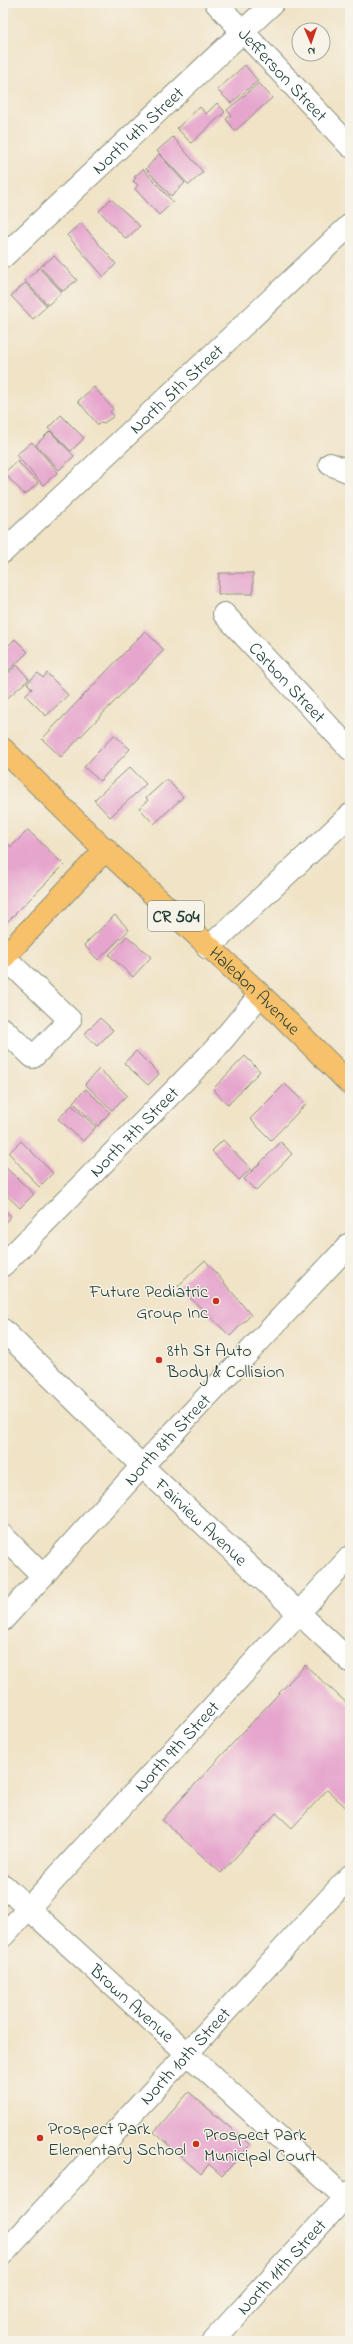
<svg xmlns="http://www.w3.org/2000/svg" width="353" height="2344" font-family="'Indie Flower',sans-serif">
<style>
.building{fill:#e6a5cd}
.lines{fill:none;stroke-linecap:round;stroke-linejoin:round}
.minor-casing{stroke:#88907d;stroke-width:24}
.major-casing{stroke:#88907d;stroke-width:24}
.minor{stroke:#fff;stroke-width:22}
.major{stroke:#f7c06b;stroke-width:22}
.poi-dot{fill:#c8321e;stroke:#f7f3e8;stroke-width:1.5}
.labels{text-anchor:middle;stroke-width:3;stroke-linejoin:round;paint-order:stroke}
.shield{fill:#f7f3e8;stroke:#60746a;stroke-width:1}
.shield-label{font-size:17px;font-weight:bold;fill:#1f3d34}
.street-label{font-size:18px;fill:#1f3d34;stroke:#f7f3e8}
.poi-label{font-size:18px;fill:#1f3d34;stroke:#f7f3e8;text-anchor:start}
</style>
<rect width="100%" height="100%" fill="#f7f3e8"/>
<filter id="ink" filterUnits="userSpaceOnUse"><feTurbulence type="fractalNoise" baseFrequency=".025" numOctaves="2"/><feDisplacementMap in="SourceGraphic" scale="8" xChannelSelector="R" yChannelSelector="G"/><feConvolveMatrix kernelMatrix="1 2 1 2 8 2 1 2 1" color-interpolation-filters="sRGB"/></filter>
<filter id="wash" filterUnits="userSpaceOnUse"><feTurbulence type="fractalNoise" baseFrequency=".012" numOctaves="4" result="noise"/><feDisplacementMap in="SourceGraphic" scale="16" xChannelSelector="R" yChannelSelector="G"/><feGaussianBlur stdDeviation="0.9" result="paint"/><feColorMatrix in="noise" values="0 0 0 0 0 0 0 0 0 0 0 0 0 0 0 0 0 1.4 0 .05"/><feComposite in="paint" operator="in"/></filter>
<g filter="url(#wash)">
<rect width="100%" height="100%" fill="#f0e3c6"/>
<g id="blocks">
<g class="building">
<path d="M245 65 258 81 231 103 217 90Z"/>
<path d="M259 83 272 98 235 131 226 119 231 115 227 110Z"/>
<path d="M217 103 225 112 191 143 177 128 200 107 206 114Z"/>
<path d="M173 137 203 172 189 185 157 151Z"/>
<path d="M159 154 185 183 171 196 146 169Z"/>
<path d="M143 169 173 202 159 215 135 189 138 185 133 181 136 178 134 177Z"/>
<path d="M111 199 140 226 126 239 99 211Z"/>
<path d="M81 223 116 264 104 277 67 235Z"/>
<path d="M54 256 77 280 63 291 40 267Z"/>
<path d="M39 268 62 292 48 305 25 281Z"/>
<path d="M25 283 47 306 33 319 11 296Z"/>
<path d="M94 387 113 409 110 412 114 416 104 423 101 422 98 425 78 401Z"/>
<path d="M61 415 84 438 71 451 48 428Z"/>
<path d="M50 431 74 456 59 470 36 445Z"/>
<path d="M32 442 58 472 43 485 16 455Z"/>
<path d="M17 461 38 483 25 495 4 473Z"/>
<path d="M219 573H253V594H218Z"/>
<path d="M145 631 164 650 61 757 42 739Z"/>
<path d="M15 639 28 652 3 676V651Z"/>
<path d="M17 665 29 679 3 702V678Z"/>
<path d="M38 673 43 678 47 673 68 695 46 716 25 695 32 689 27 683Z"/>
<path d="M114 735 130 749 100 781 84 767Z"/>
<path d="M130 767 146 784 110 817 94 800Z"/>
<path d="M167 779 183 797 154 824 139 808 148 800 146 798Z"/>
<path d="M28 830 64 865 3 926V839L11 847Z"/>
<path d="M115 915 129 930 98 960 84 945Z"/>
<path d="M127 936 151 957 133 977 109 955Z"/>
<path d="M100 1018 113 1030 97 1046 84 1034Z"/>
<path d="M136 1051 159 1074 148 1085 124 1063Z"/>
<path d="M245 1056 260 1071 228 1105 213 1089Z"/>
<path d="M99 1069 127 1095 112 1110 85 1084Z"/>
<path d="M285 1084 306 1104 271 1140 250 1119Z"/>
<path d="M86 1089 110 1112 98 1126 73 1102Z"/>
<path d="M72 1105 96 1127 83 1141 58 1119Z"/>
<path d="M223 1140 251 1169 239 1180 212 1151Z"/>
<path d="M21 1141 53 1173 39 1187 9 1153Z"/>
<path d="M281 1142 292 1154 256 1191 244 1179Z"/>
<path d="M3 1165 34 1194 20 1208 3 1192Z"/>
<path d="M3 1209 11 1216 3 1225Z"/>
<path d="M205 1260 251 1315 230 1336 178 1286Z"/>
<path d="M305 1665 350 1706V1811L327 1790 292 1828 276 1813 221 1873 162 1820Z"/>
<path d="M189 2092 250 2145 222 2176 209 2164 201 2174 154 2132Z"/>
</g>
</g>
</g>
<g filter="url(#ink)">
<use href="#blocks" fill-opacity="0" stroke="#88907d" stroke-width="1"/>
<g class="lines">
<g class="minor-casing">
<g id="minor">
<path id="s1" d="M216 3 350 146"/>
<path id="s2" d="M3 257 273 3"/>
<path d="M330 464 350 472"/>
<path id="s3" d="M3 552 350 225"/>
<path id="s4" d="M224 614 350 749"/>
<path d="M208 948 350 815"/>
<path d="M3 1029 33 1057 70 1020 4 957"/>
<path id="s5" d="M3 1265 216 1048 260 995"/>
<path id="s6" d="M3 1330 142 1466 350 1661"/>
<path d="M3 1536 43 1576"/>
<path id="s7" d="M3 1620 142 1466 350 1244"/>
<path id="s8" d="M3 1885 350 2202"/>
<path id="s9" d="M3 1936 350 1557"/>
<path id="s10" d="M3 2254 350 1876"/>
<path id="s11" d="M213 2341 350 2192"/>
</g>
</g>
<g class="major-casing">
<g id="major">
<path id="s12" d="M3 749 97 842 262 996 350 1084"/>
<path d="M3 958 106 849"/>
</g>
</g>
<use href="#minor" class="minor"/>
<use href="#major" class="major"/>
</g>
</g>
<g class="poi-dot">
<circle cx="216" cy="1301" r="4"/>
<circle cx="159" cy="1360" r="4"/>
<circle cx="40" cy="2138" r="4"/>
<circle cx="196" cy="2144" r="4"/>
</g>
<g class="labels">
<rect class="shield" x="148" y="901" width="56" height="30" rx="3"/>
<g class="shield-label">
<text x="176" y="922">CR 504</text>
</g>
<g class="street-label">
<text dy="6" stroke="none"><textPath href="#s1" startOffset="98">Jefferson Street</textPath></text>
<text dy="6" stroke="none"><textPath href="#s2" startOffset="185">North 4th Street</textPath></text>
<text dy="6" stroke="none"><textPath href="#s3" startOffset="238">North 5th Street</textPath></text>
<text dy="6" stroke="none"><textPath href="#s4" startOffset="93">Carbon Street</textPath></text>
<text dy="6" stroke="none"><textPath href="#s12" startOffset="349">Haledon Avenue</textPath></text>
<text dy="6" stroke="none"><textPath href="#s5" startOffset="187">North 7th Street</textPath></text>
<text dy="6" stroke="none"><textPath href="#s7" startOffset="244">North 8th Street</textPath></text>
<text dy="6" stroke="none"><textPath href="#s6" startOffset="276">Fairview Avenue</textPath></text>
<text dy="6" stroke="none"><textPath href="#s9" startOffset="257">North 9th Street</textPath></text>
<text dy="6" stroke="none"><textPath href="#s8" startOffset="175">Brown Avenue</textPath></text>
<text dy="6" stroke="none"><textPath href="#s10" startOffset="269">North 10th Street</textPath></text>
<text dy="6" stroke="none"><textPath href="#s11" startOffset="101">North 11th Street</textPath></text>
</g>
<g class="poi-label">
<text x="208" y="1297" text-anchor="end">Future Pediatric<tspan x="208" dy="21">Group Inc</tspan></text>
<text x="167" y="1356">8th St Auto<tspan x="167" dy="21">Body &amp; Collision</tspan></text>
<text x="48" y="2134">Prospect Park<tspan x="48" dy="21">Elementary School</tspan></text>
<text x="204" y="2140">Prospect Park<tspan x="204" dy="21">Municipal Court</tspan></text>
</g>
</g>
<rect width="353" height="2344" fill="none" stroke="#f7f3e8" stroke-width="16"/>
<g transform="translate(311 42) rotate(178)"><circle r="19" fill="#f7f3e8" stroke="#a1aaa0"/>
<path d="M0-3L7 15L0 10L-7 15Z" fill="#c8321e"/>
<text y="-6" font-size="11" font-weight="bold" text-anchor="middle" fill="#1f3d34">N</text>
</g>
</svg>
